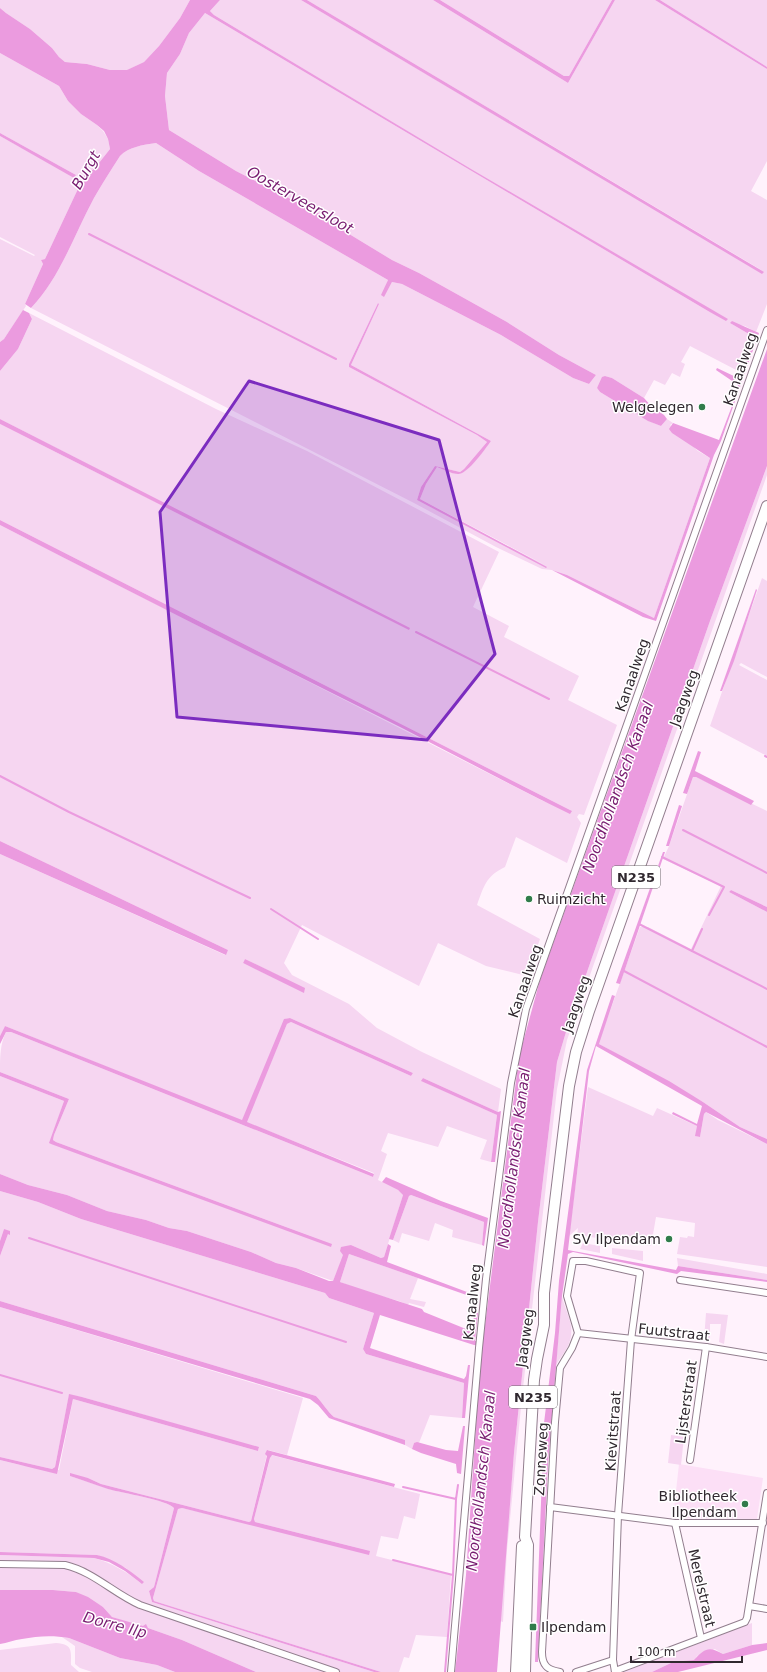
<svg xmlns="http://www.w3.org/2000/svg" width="767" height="1672" font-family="'DejaVu Sans',sans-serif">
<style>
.built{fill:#fcdff6}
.green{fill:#f6d6f1;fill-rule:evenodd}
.water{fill:#eb9bdf}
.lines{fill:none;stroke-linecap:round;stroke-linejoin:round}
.stream{stroke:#eb9bdf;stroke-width:2}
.minor-casing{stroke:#927e8e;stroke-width:8}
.primary-casing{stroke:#927e8e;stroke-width:12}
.minor{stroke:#fff;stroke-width:6}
.primary{stroke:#fff;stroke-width:10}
.marked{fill:#7b2cbf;fill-opacity:0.2;stroke:#7b2cbf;stroke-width:3;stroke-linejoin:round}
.poi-dot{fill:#317c4b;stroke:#fff;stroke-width:1.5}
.labels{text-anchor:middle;stroke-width:3;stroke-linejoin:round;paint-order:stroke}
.shield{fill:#fff;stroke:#6e686d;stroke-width:1}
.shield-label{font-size:13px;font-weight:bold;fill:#30282f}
.street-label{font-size:14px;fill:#30282f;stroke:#fff}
.poi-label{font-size:14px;fill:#30282f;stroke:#fff;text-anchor:end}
.water-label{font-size:15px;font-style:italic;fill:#781c70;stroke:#fff}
</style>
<rect width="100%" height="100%" fill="#fff2fc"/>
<path class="built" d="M679 1464 763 1478 757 1519 673 1518Z"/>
<g class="green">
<path d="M0 0H190L180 18 159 46 144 62 128 70H110L87 64 65 62 59 57 52 48 30 29 6 13 0 8Z"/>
<path d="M220 0H301L720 248 763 271 307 0H433L568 83 615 0H655L767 69V161L751 191 767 200V304L756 332 745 326 730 323 754 337 742 373 690 346 681 362 685 364 680 377 672 373 665 385 654 380 644 398 612 378 605 376 597 388 600 392 649 421 661 426 667 419 673 423 670 425 698 451 710 458 654 618 567 575 552 570 542 569 496 547 414 503 31 308C60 278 74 235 94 198 102 184 111 170 120 156 128 147 143 145 156 143L199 171 388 280 382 296H384L392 282 402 284 501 335 573 378 589 384 596 375 559 355 507 322 419 273 392 260 336 226 326 217 236 171 169 130 165 96 167 73 180 54 189 33 205 13 708 311 727 319 460 163 214 15 210 11ZM378 303 379 304 351 365 491 441C486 448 466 475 458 474 452 474 443 469 437 467L426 484 420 499 547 566 417 500 421 487 435 466 460 472 464 469 487 442 477 435 349 367V364Z"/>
<path d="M440 0H612L569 76H564Z"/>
<path d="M660 0H767V67Z"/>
<path d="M0 53 59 86 68 101 81 114 97 125 103 131 108 139 110 149 95 168 84 176 45 259 41 260 43 264 25 304 26 306 4 339 0 342V239L34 256 35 255 0 237V136L74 177 76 175 0 133Z"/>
<path d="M29 313 216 409 307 451 499 552 473 607 509 626 504 637 579 676 568 700 617 725 584 815 579 814 577 817 581 823 567 863 516 837 505 867C486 876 484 886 477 905L540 939 527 976 486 966 438 943 419 986 302 925 284 963 292 975 349 1004 377 1028 422 1052 501 1089 498 1112 423 1078 422 1081 497 1115 491 1162 480 1159 487 1140 447 1126 438 1147 388 1133 381 1151 387 1154 378 1180 398 1190 403 1195 384 1257 381 1258 351 1245 341 1251 344 1255 333 1281 296 1268 276 1263 251 1252 187 1231 169 1228 146 1220 107 1211 67 1195 28 1185 0 1174V1076L64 1101 50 1143 332 1244 56 1142 53 1140 54 1135 69 1099 0 1072C0 1058 0 1044 6 1032H11L373 1177 374 1173 246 1122 287 1024 291 1022 411 1076 413 1073 290 1018 285 1019 242 1121 5 1026 0 1036V854L225 955 228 950 0 841V525L543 801 572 811 0 520V424L410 630 0 419V371L18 349 32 319ZM245 959 291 982 304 992 243 963Z"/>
<path d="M767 466V475L567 1040 557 1089 522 1397 507 1550 503 1622 500 1621 514 1453 538 1222 557 1062 566 1032 710 621Z"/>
<path d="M762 578 767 581V677L741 663 739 665 767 680V756L710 726Z"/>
<path d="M693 777H696L767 811V907L731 890 729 892 767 912V1139L740 1127 703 1102 599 1044V1042L640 927H648L691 949 721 886 663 859 669 846Z"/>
<path d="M588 1087 653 1116 657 1108 697 1126 696 1136 700 1137 704 1114 706 1112 718 1120 767 1144V1267L677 1254 680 1237 687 1238 688 1236 694 1237 695 1223 656 1217 651 1246 577 1235 578 1228 569 1236Z"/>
<path d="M0 1191 38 1202 81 1219 325 1293 329 1298 374 1313 363 1349 366 1354 464 1383 462 1418 430 1415 419 1443H414L412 1449 405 1445V1440L334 1417C327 1411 323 1403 316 1396L0 1301V1256L8 1234 4 1229 0 1241Z"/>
<path d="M411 1195 484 1222 482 1245 452 1237 453 1230 435 1223 429 1241 402 1233 399 1243 393 1240 409 1196Z"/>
<path d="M583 1243 600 1246V1253L580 1249Z"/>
<path d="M612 1248 643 1251V1261L612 1254Z"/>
<path d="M349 1254 418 1278 410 1299 426 1302 424 1307 409 1303 408 1305 399 1301 366 1292 340 1282Z"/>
<path d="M677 1258 767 1274V1280L678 1266Z"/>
<path d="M562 1296C566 1314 577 1327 568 1346 565 1352 560 1358 556 1365Z"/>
<path d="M0 1307 303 1398 287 1455 268 1450 251 1521 249 1522 101 1484 88 1478 70 1476C83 1480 96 1485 109 1489 122 1493 167 1500 174 1508L154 1587 149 1591 152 1602 374 1672H256L182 1640 148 1628 146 1625 143 1627 112 1617 103 1607 76 1592 53 1590H0V1555L94 1558C112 1563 127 1572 142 1584L126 1568 97 1555 0 1552V1460L20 1465 59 1470 73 1399 258 1451 259 1448 82 1397 69 1395 55 1467 52 1469 0 1457Z"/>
<path d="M706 1313 728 1315 724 1344 719 1342 721 1324H710V1340H704Z"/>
<path d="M671 1435 684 1437 681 1465 668 1463Z"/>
<path d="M271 1455 420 1494 415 1519 404 1516 398 1539 381 1536 376 1556 451 1575 447 1637 416 1635 409 1658 404 1657 399 1672H381L154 1601 153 1598 178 1509 182 1508 370 1551 255 1522 254 1519Z"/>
<path d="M752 1623V1645L723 1654 715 1649 697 1656 695 1660 673 1662 652 1672H624Z"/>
<path d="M62 1637 69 1638 120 1658 157 1665 175 1672H92L80 1668 75 1664V1646Z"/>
<path d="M56 1643C73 1644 71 1651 71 1665L79 1672H0V1650Z"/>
</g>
<g class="water">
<path d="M190 0H220L210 11 214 15 471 169 728 319 726 321 708 311 205 13 189 33 180 54 167 73 165 96 169 130 236 171 326 217 336 226 392 260 419 273 507 322 559 355 596 375 589 384 573 378 501 335 402 284 392 282 384 297 381 295 388 280 199 171 156 143C143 145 128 147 120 156 111 170 102 184 94 198 74 235 60 278 31 308L25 304 43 264 41 260 45 259 84 176 95 168 110 149 108 139 104 131 97 125 81 114 68 101 59 86 0 53V8L6 13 30 29 52 48 59 57 65 62 87 64 110 70H127L144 62 159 46 180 18Z"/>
<path d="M301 0H307L764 272 762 274Z"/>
<path d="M433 0H440L564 76H569L612 0H615L568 83Z"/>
<path d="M655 0H660L767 67V69Z"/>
<path d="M0 133 76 175 74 178 0 136Z"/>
<path d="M378 303 379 304 351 365 491 441C486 448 467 475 458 474 451 474 443 469 437 467L426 484 420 499 547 567 546 568 417 500 421 487 435 466 460 472 464 469 487 442 477 435 349 367V364Z"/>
<path d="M23 310 29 313 32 319 18 349 0 371V342L4 339Z"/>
<path d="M732 321 759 333 721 441 714 455 656 621 643 617 552 570 567 575 654 618 710 458 672 433 669 429 673 423 719 440 732 406 738 385 716 370 717 368 740 379 754 337 730 323Z"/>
<path d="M767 349V466L710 621 566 1032 557 1062 538 1222 514 1453 497 1672H455L466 1575 478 1395 482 1346 474 1345 380 1315 370 1348 464 1379 466 1376 468 1365H470L465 1418H462L464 1383 366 1354 363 1349 374 1313 329 1298 325 1293 81 1219 38 1202 0 1191V1174L28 1185 67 1195 107 1211 146 1220 169 1228 187 1231 251 1252 276 1263 296 1268 329 1281H333L343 1255 340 1251 341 1247 351 1245 381 1258 384 1257 388 1244 391 1246 387 1262 475 1295 478 1299 349 1254 340 1282 422 1309 424 1312 466 1329 472 1326 475 1312 478 1313 475 1341H483L519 1057 540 980Z"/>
<path d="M605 376 612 378 644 398 652 407 664 415 667 419 661 426 648 421 600 392 597 388 602 377Z"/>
<path d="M0 419 410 628 409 630 0 424Z"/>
<path d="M0 520 572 811 570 814C514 787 459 757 404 729 269 662 134 594 0 525Z"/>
<path d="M756 589 757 590 734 661 722 691H720Z"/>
<path d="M698 751 701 752 695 771 754 801 751 805 696 777H693L687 794 683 793Z"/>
<path d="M679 805 682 806 669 846H666Z"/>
<path d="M0 841 228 950 226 955 0 854Z"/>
<path d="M663 852H665L620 984 616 983Z"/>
<path d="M731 890 767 907V912L729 892Z"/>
<path d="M245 959 305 988 304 993 243 963Z"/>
<path d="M612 995 615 996 599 1044 669 1081 703 1102 740 1127 767 1139V1144L706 1112 704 1114 700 1137 695 1136 697 1126 672 1114 673 1112 697 1124 702 1106 596 1046 589 1071 568 1250 676 1270 678 1266 767 1280V1282L681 1271 677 1274 573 1252 568 1254 562 1296 548 1463 538 1662H535L544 1423 555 1333 559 1281 587 1070Z"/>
<path d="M290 1018 413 1073 411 1076 291 1022 287 1024 247 1122 374 1174 373 1177 11 1032H6L0 1044V1036L5 1026 242 1120 284 1019Z"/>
<path d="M0 1072 69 1099 54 1135 53 1140 56 1142 332 1244 331 1247 51 1144 49 1143 64 1101 0 1076Z"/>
<path d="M423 1078 498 1112 501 1111 495 1162H491L497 1115 421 1081Z"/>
<path d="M386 1177 441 1201 488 1218 484 1246 482 1245 484 1222 411 1195 409 1196 393 1240 389 1239 403 1195 398 1190 382 1182Z"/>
<path d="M4 1229 10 1231V1235L8 1234 0 1256V1241Z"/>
<path d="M0 1301 316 1396C323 1403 327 1411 334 1417L405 1440V1445L329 1418 318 1405 310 1399 0 1307Z"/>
<path d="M69 1394 82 1397 259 1447 258 1451 73 1399 57 1474 0 1460V1457L52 1469 55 1467Z"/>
<path d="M463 1426H465L461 1474 457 1473 456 1464 421 1453 412 1449 414 1443 417 1442 446 1450 458 1451Z"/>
<path d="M267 1450 395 1484 394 1487 272 1455 270 1458 254 1519 255 1522 370 1551 369 1555 182 1508 178 1509 153 1598 154 1601 381 1672H374L152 1602 149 1591 154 1587 174 1508C167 1500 122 1493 108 1489 95 1485 83 1480 70 1476V1473L88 1478 101 1484 249 1522 251 1521 267 1456 265 1454Z"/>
<path d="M0 1552 97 1555C115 1559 129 1570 144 1582L142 1584 125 1571 109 1562 94 1558 0 1555Z"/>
<path d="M0 1590H53L76 1592 88 1597 103 1607 112 1617 143 1626 146 1624 148 1628 182 1640 256 1672H175L157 1665 120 1658 69 1638C53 1635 37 1636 22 1639 14 1640 7 1643 0 1644Z"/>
<path d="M767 1643V1650L678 1672H652L673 1662 694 1660C705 1648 709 1646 723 1654L752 1645Z"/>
</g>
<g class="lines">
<g class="stream">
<path d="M89 234 336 359"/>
<path d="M416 632 549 699"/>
<path d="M765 756 767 757"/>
<path d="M0 776 69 812 250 898"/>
<path d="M683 830 767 873"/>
<path d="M662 857 724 887 709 915"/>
<path d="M271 909 318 939"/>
<path d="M639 924 692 951"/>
<path d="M702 929 692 951 767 989"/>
<path d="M624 971 767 1047"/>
<path d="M29 1238 346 1342"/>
<path d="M0 1375 62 1393"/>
<path d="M403 1487 456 1499 458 1485"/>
<path d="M393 1560 453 1575 445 1672"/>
<path d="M453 1575 456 1499"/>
</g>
<g class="minor-casing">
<g id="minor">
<path d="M680 1280 767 1293"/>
<path d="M578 1333 706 1347 767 1357"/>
<path d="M690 1460 706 1347"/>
<path d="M550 1507 675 1523H763"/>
<path d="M675 1523 701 1638"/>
<path d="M0 1564 65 1565C94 1572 113 1593 140 1605L336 1672"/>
<path d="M749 1606 767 1609"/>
<path d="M615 1671 745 1622 747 1618 767 1493"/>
<path d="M451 1672 479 1348 486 1279 511 1083 526 1009 767 330"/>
<path d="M560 1672C547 1670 542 1665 542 1652L555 1422 560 1368 572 1348 578 1333 567 1296 573 1261H586L640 1273 631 1340 618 1515 613 1660"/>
<path d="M576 1672 613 1660 615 1672"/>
</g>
</g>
<g class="primary-casing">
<g id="primary">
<path d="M516 1672 522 1546"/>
<path d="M525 1672 528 1545 525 1537 534 1380 537 1359 544 1325V1293L569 1086 576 1052 589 1011 767 506"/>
</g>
</g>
<use href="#minor" class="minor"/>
<use href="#primary" class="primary"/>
</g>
<path class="marked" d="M249 381 439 440 495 654 427 740 177 717 160 512Z"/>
<g class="poi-dot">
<circle cx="702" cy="407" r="4"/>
<circle cx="529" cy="899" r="4"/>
<circle cx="669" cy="1239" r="4"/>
<circle cx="745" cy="1504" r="4"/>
<rect x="529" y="1623" width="8" height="8" rx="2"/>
</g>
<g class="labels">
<g class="shield">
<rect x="612" y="866" width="48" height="22" rx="3"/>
<rect x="509" y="1386" width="48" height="22" rx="3"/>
</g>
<g class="shield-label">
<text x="636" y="882">N235</text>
<text x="533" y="1402">N235</text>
</g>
<g class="street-label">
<text transform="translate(740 369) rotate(-71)" y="5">Kanaalweg</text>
<text transform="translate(632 675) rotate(-71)" y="5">Kanaalweg</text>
<text transform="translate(684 698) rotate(-70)" y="5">Jaagweg</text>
<text transform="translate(525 981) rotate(-71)" y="5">Kanaalweg</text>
<text transform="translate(576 1004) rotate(-71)" y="5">Jaagweg</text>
<text transform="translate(472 1302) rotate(-84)" y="5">Kanaalweg</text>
<text transform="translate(674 1332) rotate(6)" y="5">Fuutstraat</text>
<text transform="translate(525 1338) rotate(-82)" y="5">Jaagweg</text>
<text transform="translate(686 1402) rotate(-82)" y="5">Lijsterstraat</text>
<text transform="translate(613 1431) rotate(-86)" y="5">Kievitstraat</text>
<text transform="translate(541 1459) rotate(-87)" y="5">Zonneweg</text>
<text transform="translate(702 1588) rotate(77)" y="5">Merelstraat</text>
</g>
<g class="poi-label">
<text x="694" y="412">Welgelegen</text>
<text x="537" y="904" text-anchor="start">Ruimzicht</text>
<text x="661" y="1244">SV Ilpendam</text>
<text x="737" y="1501">Bibliotheek<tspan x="737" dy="16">Ilpendam</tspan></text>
<text x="541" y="1632" text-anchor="start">Ilpendam</text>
</g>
<g class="water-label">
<text transform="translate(86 170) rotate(-60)" y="5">Burgt</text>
<text transform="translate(300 200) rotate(30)" y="5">Oosterveersloot</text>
<text transform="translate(618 787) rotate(-70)" y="5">Noordhollandsch Kanaal</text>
<text transform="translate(514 1158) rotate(-83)" y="5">Noordhollandsch Kanaal</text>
<text transform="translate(481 1481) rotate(-84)" y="5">Noordhollandsch Kanaal</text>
<text transform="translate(115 1625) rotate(15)" y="5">Dorre Ilp</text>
</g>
</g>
<path d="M631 1656v6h111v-6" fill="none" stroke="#30282f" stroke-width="2"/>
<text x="637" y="1656" font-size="12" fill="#30282f" stroke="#ffffff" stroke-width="3" paint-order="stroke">100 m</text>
</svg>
